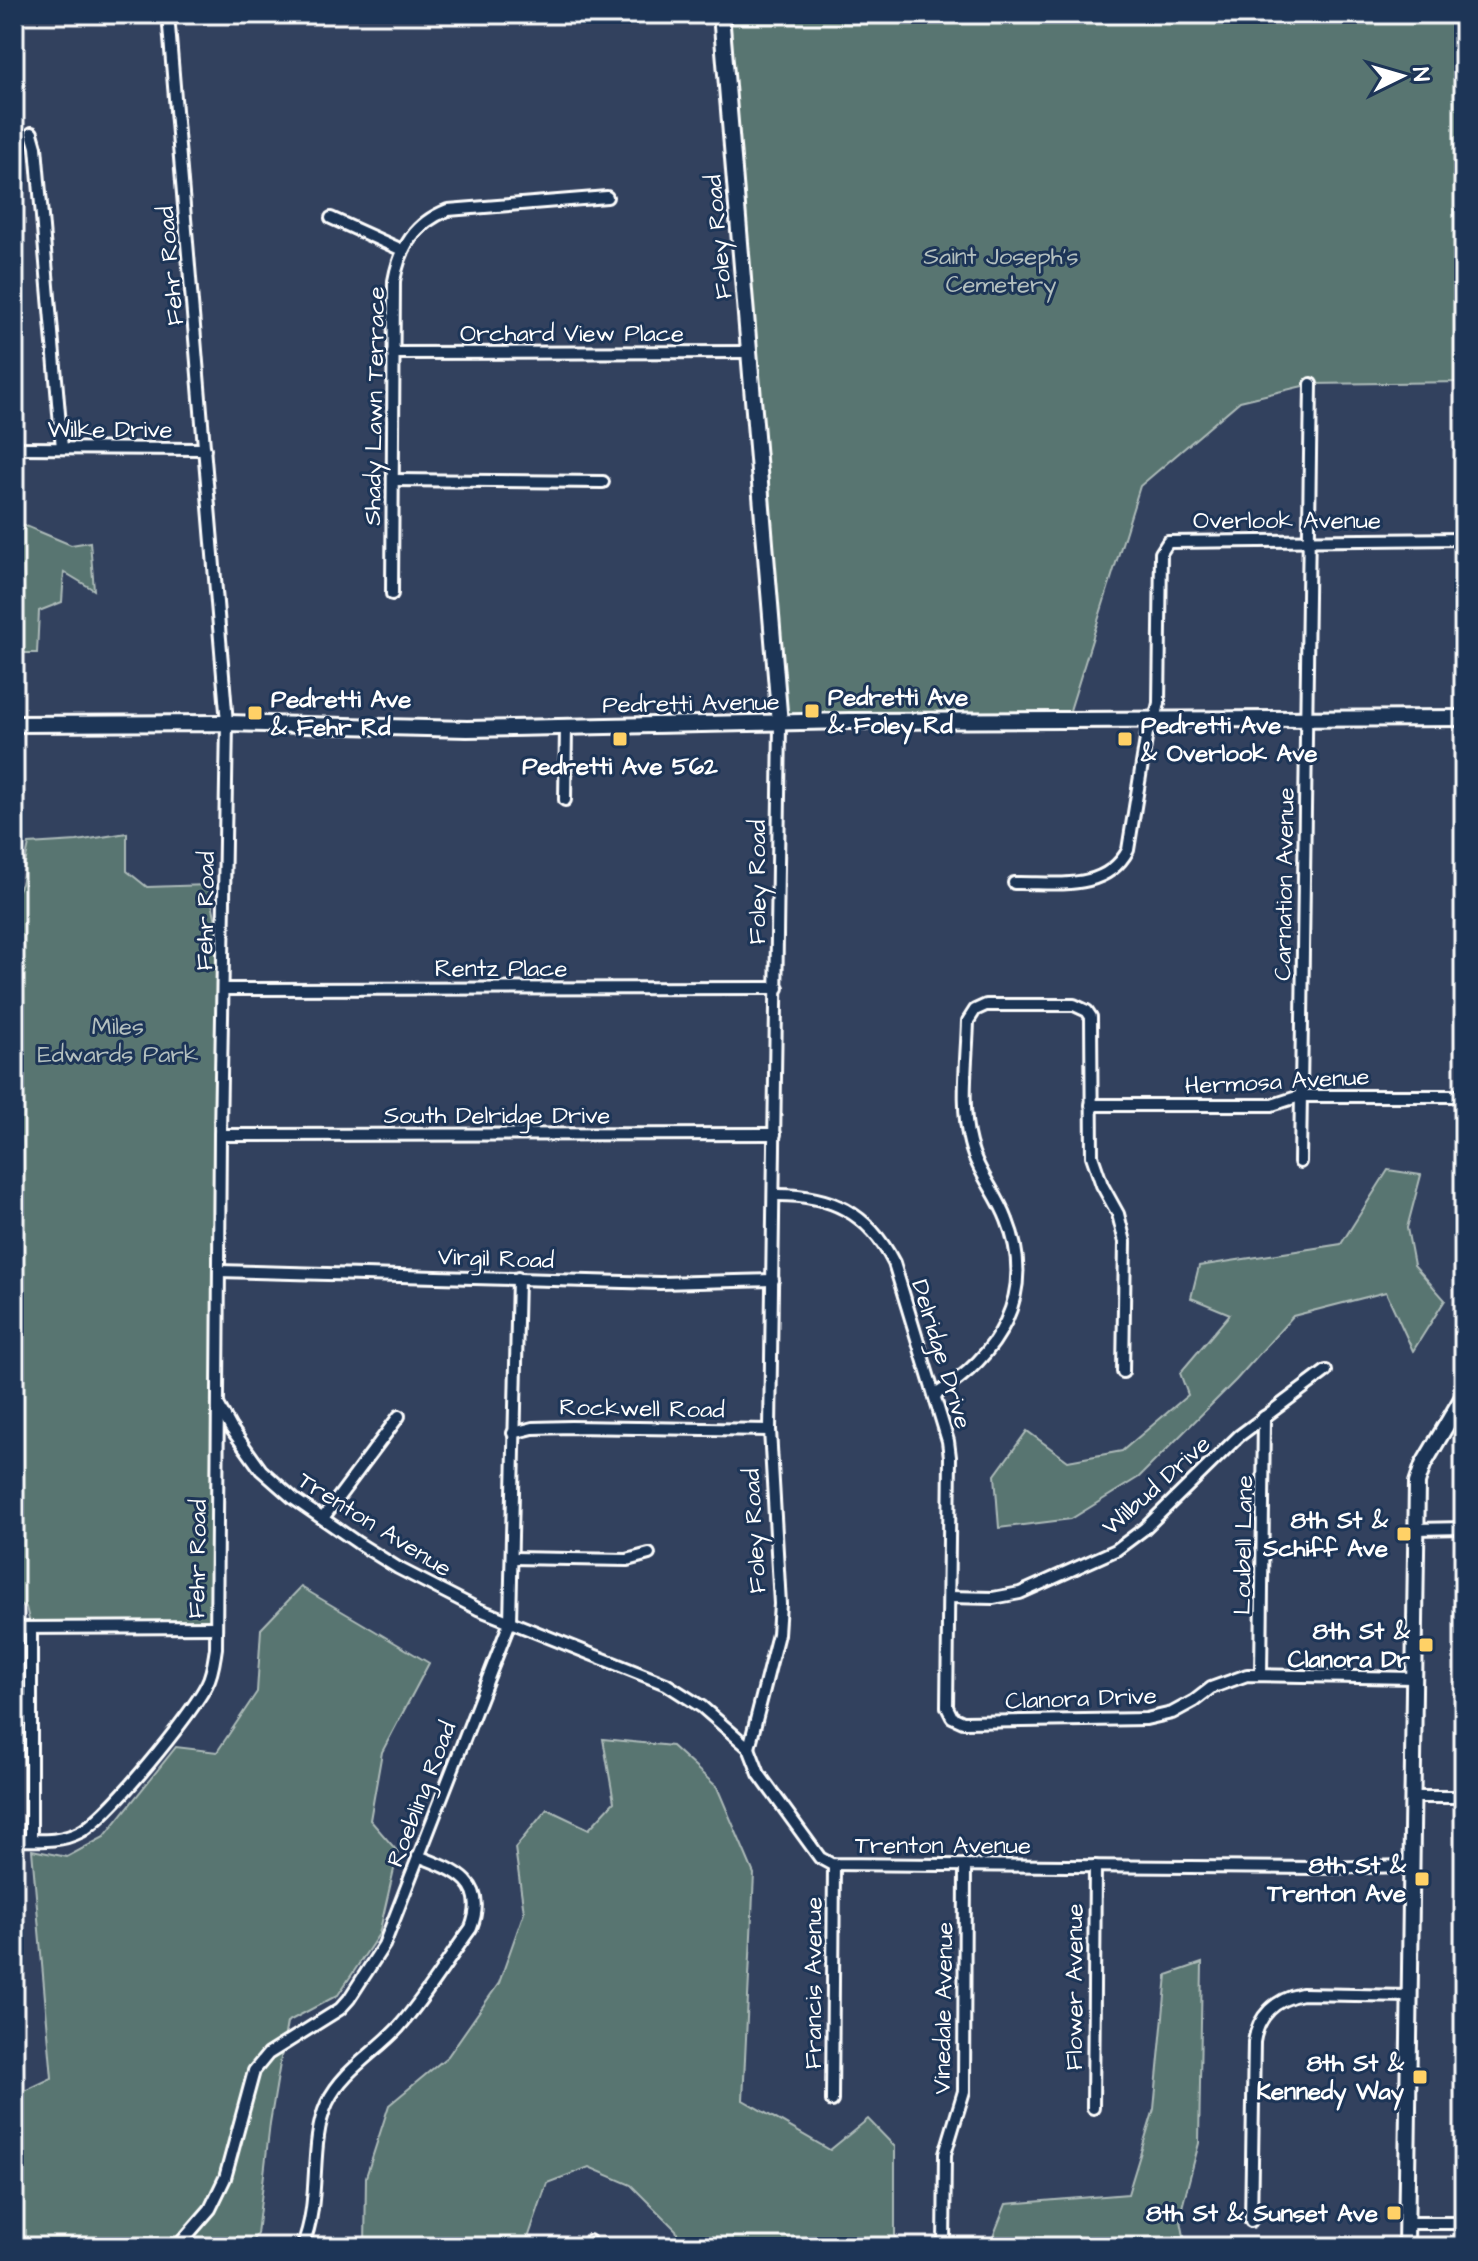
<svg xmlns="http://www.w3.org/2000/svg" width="1478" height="2261" font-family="'Architects Daughter',sans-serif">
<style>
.green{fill:#597471;stroke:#acbab8;stroke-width:2}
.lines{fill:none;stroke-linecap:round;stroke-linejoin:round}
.street-casing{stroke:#fff;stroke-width:16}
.secondary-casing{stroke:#fff;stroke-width:20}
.street{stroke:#1d3557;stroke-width:10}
.secondary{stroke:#1d3557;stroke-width:14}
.poi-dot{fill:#ffd166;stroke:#1d3557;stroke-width:3}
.labels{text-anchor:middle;stroke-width:6;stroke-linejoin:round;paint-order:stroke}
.street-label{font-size:24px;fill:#fff;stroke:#1d3557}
.park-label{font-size:24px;fill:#b4c0bf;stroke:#1d3557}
.poi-label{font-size:24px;font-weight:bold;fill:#fff;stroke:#1d3557;text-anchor:end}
</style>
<rect width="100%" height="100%" fill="#32415e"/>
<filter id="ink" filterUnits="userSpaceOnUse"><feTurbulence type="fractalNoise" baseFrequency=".0125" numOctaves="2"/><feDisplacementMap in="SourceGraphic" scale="16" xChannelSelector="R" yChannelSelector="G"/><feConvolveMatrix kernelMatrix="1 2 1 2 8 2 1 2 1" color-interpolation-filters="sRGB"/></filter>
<g filter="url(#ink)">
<g class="green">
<path d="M721 14H1464V382L1311 384 1240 401 1140 486 1067 720 780 724Z"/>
<path d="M14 521 71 545 90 542 94 590 64 572 62 602 39 611 37 653H14Z"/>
<path d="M127 833V871L147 887 208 885 224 957 215 1627 31 1628 26 1607 21 1606 14 1593V897L21 884 29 844 77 841Z"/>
<path d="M1388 1170 1421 1175 1407 1228 1414 1265 1445 1300 1413 1351 1386 1292 1293 1316 1236 1380 1139 1477 1071 1519 999 1528 995 1475 1027 1431 1068 1461 1122 1451 1188 1395 1180 1373 1230 1314 1191 1298 1199 1266 1341 1244Z"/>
<path d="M301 1587 429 1663 382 1752 370 1820 398 1852 379 1934 338 1995 287 2022 270 2123 257 2234 248 2247H14V2096L52 2078 32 1850 67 1857 104 1837 176 1747 217 1752 257 1692 261 1629Z"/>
<path d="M603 1739 672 1746 717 1787 754 1874 743 2100 830 2150 868 2119 895 2147V2247H681L676 2230 631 2185 589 2167 547 2183 525 2247H365L366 2177 389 2105 448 2056 499 1983 524 1912 515 1848 547 1809 589 1829 614 1802Z"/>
<path d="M1202 1963 1199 2143 1180 2215 1186 2247H989L1006 2204 1128 2194 1154 2109 1167 1975Z"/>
</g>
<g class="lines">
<g class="street-casing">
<g id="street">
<path d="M32 133 36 147 62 448"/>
<path d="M331 218 402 250"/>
<path d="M393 353 750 352"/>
<path d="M14 448 205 449"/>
<path d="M393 480 603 482"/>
<path d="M392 594 394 281C400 247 415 223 448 210L607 197"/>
<path d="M565 800 566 728"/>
<path d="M1014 883C1054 882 1105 893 1128 850L1147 733 1155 720 1159 703 1161 553 1168 542 1464 539"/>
<path d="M224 989 778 988"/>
<path d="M1091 1105H1272L1300 1096H1464"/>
<path d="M220 1135 775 1134"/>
<path d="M1300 1162 1311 384"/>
<path d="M774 1195C830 1194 868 1212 894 1263L948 1441 950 1457 947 1707 952 1717 963 1722 1146 1719 1172 1713 1194 1701 1211 1688 1247 1675 1414 1678"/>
<path d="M219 1271 660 1283 773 1280"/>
<path d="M935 1395C998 1357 1037 1295 1007 1220 997 1193 977 1172 970 1143 960 1105 967 1060 968 1021L975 1010 986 1005H1074L1087 1011 1091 1017 1092 1156 1102 1185 1118 1214 1125 1242 1123 1372"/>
<path d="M219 1406 231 1428 261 1470 294 1499 358 1543 398 1568 478 1609 666 1684 702 1707 749 1748 759 1774 820 1858 831 1864 1313 1868 1410 1866"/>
<path d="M513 1433 533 1428 571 1427 770 1430"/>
<path d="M323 1518 399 1416"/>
<path d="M1416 1529 1464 1528"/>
<path d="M512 1558 627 1560 649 1554"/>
<path d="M949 1597 993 1598 1020 1593 1116 1550 1144 1529 1239 1436 1326 1371"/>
<path d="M14 1628 215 1627"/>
<path d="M31 1628V1840"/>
<path d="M1261 1674 1264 1417"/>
<path d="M749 1748 778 1634 780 1604 770 1430 780 724"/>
<path d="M1412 1797H1464"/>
<path d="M14 1840C37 1840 59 1843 80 1832 107 1819 193 1713 207 1684 213 1673 214 1660 216 1648L220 1135 227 723 168 14"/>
<path d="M832 2101 834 1865"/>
<path d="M1093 2108 1095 1866"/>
<path d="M1251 2221 1254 2042C1258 2016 1275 1999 1302 1994L1409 1996"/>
<path d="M1407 2223H1464"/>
<path d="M944 2245 945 2154 964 2091 965 1865"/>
<path d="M177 2247 210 2209 225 2178 254 2071 268 2054 340 2009 349 1999 384 1945 510 1622 518 1278"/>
<path d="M302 2247C322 2201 308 2145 327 2103 342 2071 376 2052 399 2027 426 1996 447 1961 471 1928 489 1881 454 1870 418 1856"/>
<path d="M589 2247V2241"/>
</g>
</g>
<g class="secondary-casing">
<g id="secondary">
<path d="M721 14 780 724"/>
<path d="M14 724 227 723 467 729 850 721 1464 718"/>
<path d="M1406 2247 1417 1483 1423 1465 1464 1395"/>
</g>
</g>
<use href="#street" class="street"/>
<use href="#secondary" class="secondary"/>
</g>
</g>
<g class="poi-dot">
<rect x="804" y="703" width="16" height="16" rx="4"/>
<rect x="247" y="705" width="16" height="16" rx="4"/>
<rect x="612" y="731" width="16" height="16" rx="4"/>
<rect x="1117" y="731" width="16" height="16" rx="4"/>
<rect x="1396" y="1526" width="16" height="16" rx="4"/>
<rect x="1418" y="1637" width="16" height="16" rx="4"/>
<rect x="1414" y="1871" width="16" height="16" rx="4"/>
<rect x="1412" y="2069" width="16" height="16" rx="4"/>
<rect x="1386" y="2205" width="16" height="16" rx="4"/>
</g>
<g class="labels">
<g class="street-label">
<text transform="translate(718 237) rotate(-95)" y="8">Foley Road</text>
<text transform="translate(170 266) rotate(-95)" y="8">Fehr Road</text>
<text x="572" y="341">Orchard View Place</text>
<text transform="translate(374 406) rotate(-89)" y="8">Shady Lawn Terrace</text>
<text x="110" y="437">Wilke Drive</text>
<text x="1287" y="528">Overlook Avenue</text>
<text transform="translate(691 703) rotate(-1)" y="8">Pedretti Avenue</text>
<text transform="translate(757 882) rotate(-90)" y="8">Foley Road</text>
<text transform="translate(1284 884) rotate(-89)" y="8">Carnation Avenue</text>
<text transform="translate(205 911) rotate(-89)" y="8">Fehr Road</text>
<text x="501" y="976">Rentz Place</text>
<text transform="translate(1277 1081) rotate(-3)" y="8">Hermosa Avenue</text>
<text x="497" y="1123">South Delridge Drive</text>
<text transform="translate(496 1258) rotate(2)" y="8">Virgil Road</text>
<text transform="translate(942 1354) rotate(73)" y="8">Delridge Drive</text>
<text transform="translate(642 1408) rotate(1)" y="8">Rockwell Road</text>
<text transform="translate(1156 1485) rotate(-42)" y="8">Wilbud Drive</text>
<text transform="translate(375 1524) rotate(32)" y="8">Trenton Avenue</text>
<text transform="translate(754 1531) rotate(-93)" y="8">Foley Road</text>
<text transform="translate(1243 1545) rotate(-89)" y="8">Loubell Lane</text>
<text transform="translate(197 1559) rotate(-89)" y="8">Fehr Road</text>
<text transform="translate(1081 1698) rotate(-2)" y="8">Clanora Drive</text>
<text transform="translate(421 1794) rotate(-69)" y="8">Roebling Road</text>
<text x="943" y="1853">Trenton Avenue</text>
<text transform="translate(813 1983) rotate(-90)" y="8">Francis Avenue</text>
<text transform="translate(1074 1987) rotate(-90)" y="8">Flower Avenue</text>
<text transform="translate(943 2008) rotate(-89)" y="8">Vinedale Avenue</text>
</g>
<g class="park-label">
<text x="1001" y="264">Saint Joseph’s<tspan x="1001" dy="28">Cemetery</tspan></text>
<text x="118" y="1034">Miles<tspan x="118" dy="28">Edwards Park</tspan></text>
</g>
<g class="poi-label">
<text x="828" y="705" text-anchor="start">Pedretti Ave<tspan x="828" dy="28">&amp; Foley Rd</tspan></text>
<text x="271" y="707" text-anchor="start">Pedretti Ave<tspan x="271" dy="28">&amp; Fehr Rd</tspan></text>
<text x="1141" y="733" text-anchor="start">Pedretti Ave<tspan x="1141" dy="28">&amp; Overlook Ave</tspan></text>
<text x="620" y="774" text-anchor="middle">Pedretti Ave 562</text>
<text x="1388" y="1528">8th St &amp;<tspan x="1388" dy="28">Schiff Ave</tspan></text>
<text x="1410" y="1639">8th St &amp;<tspan x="1410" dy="28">Clanora Dr</tspan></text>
<text x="1406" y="1873">8th St &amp;<tspan x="1406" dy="28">Trenton Ave</tspan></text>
<text x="1404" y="2071">8th St &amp;<tspan x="1404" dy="28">Kennedy Way</tspan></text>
<text x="1378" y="2221">8th St &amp; Sunset Ave</text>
</g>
</g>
<rect width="1478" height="2261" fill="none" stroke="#1d3557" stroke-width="48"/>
<rect x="24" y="24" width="1430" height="2213" fill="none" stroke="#fff" stroke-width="3" filter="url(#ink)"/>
<g transform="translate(1402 76) rotate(85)" stroke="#1d3557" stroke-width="6" paint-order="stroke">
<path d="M0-6L14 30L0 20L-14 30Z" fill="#ffffff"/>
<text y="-12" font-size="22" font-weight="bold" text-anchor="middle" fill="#ffffff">N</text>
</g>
</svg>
